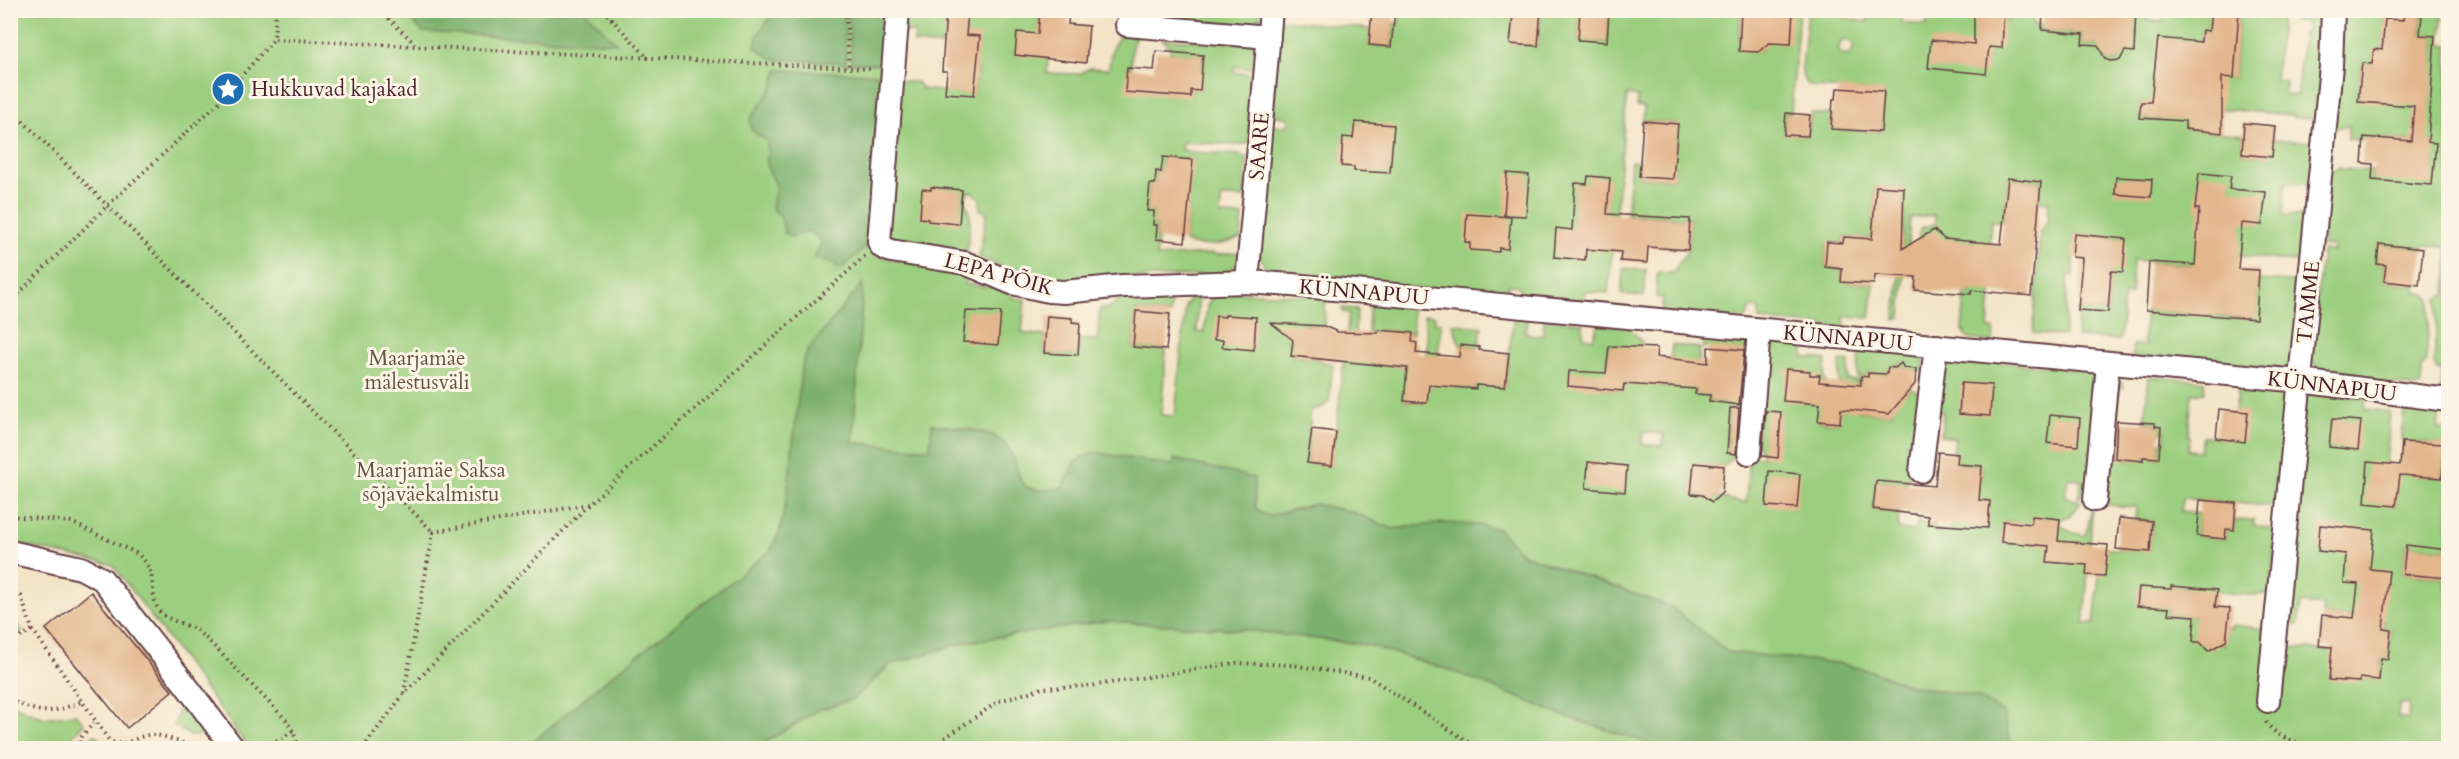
<svg xmlns="http://www.w3.org/2000/svg" width="2459" height="759" font-family="Cardo,serif">
<style>
.green{fill:#9bce7e;stroke:#727654;stroke-width:1.5;fill-rule:evenodd}
.forest{fill:#7cb16d;stroke:#63684c;stroke-width:1.5}
.building{fill:#e3b68d}
.lines{fill:none;stroke-linecap:round;stroke-linejoin:round}
.minor-casing{stroke:#633d43;stroke-width:26}
.path{stroke:#633d43;stroke-width:4;stroke-dasharray:1.5 4.5;stroke-linecap:butt}
.minor{stroke:#fff;stroke-width:22}
.labels{text-anchor:middle;stroke-width:6;stroke-linejoin:round;paint-order:stroke}
.poi-label{font-size:21px;fill:#4a1f2b;stroke:#fcf5e5;text-anchor:start}
.street-label{font-size:21px;fill:#4a1f2b;stroke:#fcf5e5}
.park-label{font-size:21px;fill:#625444;stroke:#fcf5e5}
</style>
<rect width="100%" height="100%" fill="#fcf5e5"/>
<filter id="ink" filterUnits="userSpaceOnUse"><feTurbulence type="fractalNoise" baseFrequency=".0167" numOctaves="2"/><feDisplacementMap in="SourceGraphic" scale="12" xChannelSelector="R" yChannelSelector="G"/><feConvolveMatrix kernelMatrix="1 2 1 2 8 2 1 2 1" color-interpolation-filters="sRGB"/></filter>
<filter id="wash" filterUnits="userSpaceOnUse"><feTurbulence type="fractalNoise" baseFrequency=".008" numOctaves="4" result="noise"/><feDisplacementMap in="SourceGraphic" scale="24" xChannelSelector="R" yChannelSelector="G"/><feGaussianBlur stdDeviation="1.35" result="paint"/><feColorMatrix in="noise" values="0 0 0 0 0 0 0 0 0 0 0 0 0 0 0 0 0 1.4 0 .05"/><feComposite in="paint" operator="in"/></filter>
<g filter="url(#wash)">
<rect width="100%" height="100%" fill="#f3e4c8"/>
<g class="green">
<path d="M1482 10V13H1500L1503 11H1523L1522 16H1513L1510 44 1538 46 1541 11H1580L1578 40 1607 42 1609 11H1741L1739 40 1744 41 1749 51 1758 52 1764 47V42L1793 11H1799L1791 113H1786L1784 134 1808 136 1811 113 1832 115 1831 125 1841 126V129L1881 132 1884 92 1814 87C1804 84 1802 78 1802 68L1808 11 1844 13V18L1867 22 1869 11H1903L1902 23 1927 25V19H1937V11H1995V20L2009 21 2010 15H2021L2022 11H2034L2033 24 2042 25V30L2083 34 2082 44 2103 46 2105 59 2115 62 2120 60 2123 51 2133 52V37H2136V31L2134 30 2136 11H2146V20L2163 22 2165 11H2211L2209 31H2202L2201 42 2208 43 2205 75 2234 78 2239 11H2282L2275 79 2286 81 2285 95 2297 96 2303 33H2306L2307 22 2291 20V11H2325L2318 114 2314 118 2292 117V115L2222 109V107L2187 105 2185 129 2243 135 2242 154 2271 157 2273 139 2311 142 2314 144 2310 184 2286 182 2283 215 2306 216 2303 263 2202 251 2214 267 2210 316 2255 319 2259 280 2302 283 2292 361 2286 369 2132 357 2133 345 2146 346V343L2143 342 2146 310 2190 314 2193 265 2133 260 2131 295H2124L2120 340 2077 337 2078 310 2108 312 2112 260 2125 239 2074 234V275H2068L2064 336 2033 333 2040 232 2047 223 2049 202H2039L2041 182 2008 178 2003 221H1991L1989 248 1994 258 1988 329H1994L1993 343 1967 338 1962 330 1965 294H1971L1975 242 1919 239 1920 228 1935 224V215L1910 218 1901 317 1895 320 1905 213 1903 212 1904 188 1876 186 1872 239 1844 237 1843 243H1827L1825 267 1842 269 1841 282 1874 284 1870 318 1845 316 1844 327 1759 320V309L1750 308 1746 319 1662 313 1663 298 1656 297 1657 277 1659 272 1673 273 1688 250 1690 219 1627 214 1631 161 1640 162 1639 177 1673 179 1677 124 1643 121 1644 107 1637 106 1638 97 1627 95 1608 293 1585 291 1581 302 1521 296 1519 286 1509 285 1504 297 1278 274 1265 267 1259 254 1272 126H1288L1289 118 1278 116 1271 112 1280 20 1371 29 1369 45 1391 47 1394 23 1399 24 1400 11ZM1846 40 1851 42 1854 48 1848 56 1841 54 1838 49 1841 42ZM2141 102 2162 103 2161 120 2140 118Z"/>
<path d="M2429 10 2430 13 2442 14 2441 44 2448 45V391L2440 390 2442 370 2436 369 2434 363 2438 299 2446 295 2448 250 2446 247 2423 245V249L2380 244 2377 264 2386 265 2384 281 2416 285V293L2425 294 2430 298 2426 362 2422 368 2421 385 2419 387 2322 375 2311 360 2322 250 2333 251V246L2322 245 2330 171 2340 167V169L2373 171 2372 180 2433 174 2435 143 2364 137H2360V140L2348 139 2349 126 2334 128 2340 11ZM2386 12 2422 15 2420 35 2435 37 2432 68 2358 101 2362 64H2372L2374 50H2382Z"/>
<path d="M11 11H898L879 242 874 256 965 274V284L1012 290V298L1025 299 1022 333 1045 336 1044 353 1078 355 1079 339 1095 340 1098 337 1100 308 1108 309 1122 297 1171 302 1170 314 1136 311 1133 347 1166 350 1161 415 1175 416 1186 304H1188L1189 298H1198L1197 332 1204 333 1207 306 1216 291 1326 297 1324 326 1304 324 1286 333 1289 337 1293 338 1292 356 1321 360V362L1333 364 1329 401 1323 407 1311 410 1307 463 1332 466 1349 313 1343 312 1342 308 1357 309 1352 361 1409 368 1404 401 1424 403 1427 339 1424 315 1435 316 1434 322 1441 323 1436 376 1456 387 1476 389 1477 380 1492 386 1505 387 1513 322 1517 317 1526 318 1528 324 1524 331 1533 336 1543 335 1544 319 1583 323V336L1593 339 1598 325 1628 327 1642 342 1639 352 1609 346 1606 378 1602 389 1623 391 1624 381 1668 388 1672 345 1700 348 1695 393 1710 395 1709 401 1725 403 1731 381 1743 383 1742 405 1749 407 1742 447 1724 466 1694 464 1691 494 1705 496 1711 501 1717 497 1746 503 1749 456 1764 457 1757 444 1766 341 1805 343 1803 357 1826 360 1824 381 1826 382 1825 399 1818 421 1839 423 1843 384 1839 383 1840 361 1849 362 1847 380 1857 381 1860 348 1923 352 1924 370 1916 372V370L1904 368 1900 363 1895 368H1888L1887 374 1868 373V377L1861 376V383H1857L1855 388 1860 393 1858 411 1892 414 1895 386 1906 394 1912 388 1920 393 1914 457 1906 484 1876 481 1873 509 1898 513 1899 511 1898 529 1915 531 1917 523 1935 525V529L1950 530 1956 477 1981 480 1982 467 1959 464 1950 468 1958 454 1953 453 1955 438 1941 436 1943 412H1936L1941 357 2095 371 2099 374 2088 484 2078 499 2081 480 2068 478 2065 497 2081 502 2070 516 2060 519V524L2073 533 2086 535 2093 503 2084 624H2094L2099 576 2107 549 2150 551 2152 521 2135 519 2136 507 2108 505 2109 500 2103 489 2118 376 2124 387H2120L2115 436 2127 437 2125 459 2142 461 2143 457 2159 458 2160 443H2164L2165 432H2161V427L2155 426V423L2144 422 2149 377 2204 381 2205 393H2192L2188 435 2190 436 2188 450 2200 451 2203 437 2216 436V438L2245 441 2235 411 2239 385 2290 391 2279 504 2269 506 2182 498 2181 511 2199 514 2197 536 2225 539 2226 529H2234L2235 520 2254 521 2253 525 2276 530 2270 594 2248 595 2171 586 2168 613 2195 616 2203 642 2208 649 2214 648 2215 643 2225 644 2227 628H2232V625L2268 629 2280 647 2332 651 2360 678 2379 680 2381 658H2388L2391 630 2383 629 2384 621 2322 615 2323 605 2301 603 2298 625 2289 623 2287 619 2305 399 2311 392 2366 399 2365 409 2390 412 2383 504 2396 506 2401 457 2409 475 2442 478 2445 444 2402 442 2404 405 2440 409 2438 429 2448 430V550L2406 545 2403 574 2446 578 2445 587 2448 588V748H2013L2002 712 1977 697 1909 685 1871 671 1836 663 1728 652 1671 607 1522 554 1497 529 1444 523 1393 529 1352 512 1315 504 1269 516 1262 514 1255 507 1174 460V466L1094 452 1075 462 1070 476 1062 488C1002 498 1029 468 1003 442 989 428 952 428 933 424L930 449 853 443 863 284 808 350 802 365 787 497 780 530 771 550 596 688 526 748H249L113 565 11 543ZM1730 408 1741 409 1737 454 1727 452ZM1643 432 1664 434 1662 446 1642 444ZM2004 521 2014 522 2012 544 2001 542ZM2399 703 2409 704 2408 719 2398 718Z"/>
<path d="M904 11H1040L1038 28 1048 29 1045 59 1048 60 1047 73 1079 74 1090 68 1109 69C1110 54 1112 44 1123 32L1137 33 1132 46 1131 68H1127L1191 96V90H1200L1203 55 1170 53 1171 48 1162 39 1257 43 1256 66 1254 68 1234 67V72L1253 74 1254 77 1249 143 1240 145 1182 142 1181 149 1190 152 1241 155 1247 158 1244 198 1222 197 1220 212V215L1243 216 1241 238C1225 244 1201 249 1185 242L1192 160 1163 157 1161 172 1156 171 1155 184H1150L1147 210 1154 211V225H1157L1156 238 1158 239 1156 257 1213 254C1222 257 1230 251 1239 254V261L1226 274 1038 282 979 257 987 213 980 209V199L973 192H968C961 202 969 206 970 215 971 229 967 242 967 256L896 245 886 237 898 81 917 82 922 89 974 95 977 71 973 44 942 42 941 46 914 43 915 32H903Z"/>
<path d="M1052 11H1261L1259 23 1255 26Z"/>
<path d="M1623 268 1646 270 1644 296 1621 294Z"/>
<path d="M1372 301 1412 306 1413 333 1379 330 1378 333 1368 332 1369 310Z"/>
<path d="M1453 324 1483 327 1481 332 1479 347 1460 345Z"/>
<path d="M1704 335 1745 339 1749 340 1747 351 1703 348Z"/>
<path d="M11 614 22 631 11 639H10Z"/>
<path d="M1107 621 1245 630 1368 645 1450 670 1564 716 1663 748H756L818 710 853 699 891 664 966 642Z"/>
<path d="M185 699 214 735 190 736 174 725 182 700Z"/>
<path d="M11 704 44 718 76 714 84 723 67 742 70 748H11Z"/>
<path d="M95 735 97 736 105 748H90V738Z"/>
</g>
<g class="forest">
<path d="M402 11H585L616 43 423 32Z"/>
<path d="M774 11H844L846 63 773 59 755 47C756 31 768 24 774 11Z"/>
<path d="M848 11H885L881 64 852 63Z"/>
<path d="M778 70 880 74 866 247 841 269C834 261 823 264 814 257L821 244 820 239 808 231 791 237 785 233 781 218 772 208 776 185 767 167V141L751 130 750 119 773 87Z"/>
<path d="M863 283 853 443 930 449 932 424C952 428 989 429 1003 442 1029 467 1002 498 1062 488 1074 470 1071 460 1094 452L1173 466 1174 459 1254 478 1255 507 1262 514 1269 516 1315 504 1352 512 1393 529 1444 523 1479 525 1498 529 1522 554 1671 607 1728 652 1836 663 1871 671 1909 685 1977 697 2002 712 2013 748H1663L1564 716 1450 670 1368 645 1245 630 1107 621 966 642 891 664 853 699 818 710 756 748H526L596 688 771 550 780 530 787 497 802 366 808 350Z"/>
</g>
<g id="blocks">
<g class="building">
<path d="M946 10H968L966 35 980 36 974 95 945 93 947 71H942Z"/>
<path d="M1040 10 1069 12 1068 24 1089 26 1086 63 1015 55 1017 32 1038 34Z"/>
<path d="M1372 10H1395L1391 47 1369 45Z"/>
<path d="M1523 10H1541L1538 46 1510 44 1513 15 1522 16Z"/>
<path d="M1580 10H1609L1607 42 1578 40Z"/>
<path d="M1741 10H1793L1791 44 1769 43 1758 52 1739 51Z"/>
<path d="M1974 10H2004L2002 48 1989 47 1986 74 1928 68 1931 40 1974 44Z"/>
<path d="M2043 10H2136L2134 52 2125 51 2120 60 2110 61 2105 59 2098 45 2082 44 2083 34 2042 30Z"/>
<path d="M2211 10H2239L2234 78 2222 77V133L2185 129V121L2139 118 2141 102H2151L2158 38 2201 42 2202 30 2209 31Z"/>
<path d="M2404 13 2422 15 2420 35 2435 36 2428 142 2436 143 2432 185 2372 180 2373 164 2362 163 2364 137 2411 141 2414 106 2358 102 2362 63 2372 64 2374 49 2382 50 2385 19 2403 20Z"/>
<path d="M1156 51 1203 55 1200 91 1191 90V97L1125 92 1127 68 1154 70Z"/>
<path d="M1837 88 1884 91 1881 132 1831 129 1833 99H1836Z"/>
<path d="M1786 113 1810 115 1808 136 1784 135Z"/>
<path d="M1643 121 1678 124 1673 179 1639 177Z"/>
<path d="M1355 122 1394 125 1390 173 1354 171V167L1341 166 1343 137 1353 138Z"/>
<path d="M2244 123 2275 126 2272 157 2242 154Z"/>
<path d="M1163 157 1193 160 1185 242 1156 239 1157 225H1153L1154 211H1147L1150 184H1155L1156 171 1161 172Z"/>
<path d="M1507 173 1529 175 1526 216 1504 215Z"/>
<path d="M2199 173 2231 176 2229 189 2266 192 2262 225 2242 223 2238 269 2259 270 2256 319 2146 310 2149 262 2195 265 2199 209H2195Z"/>
<path d="M1588 176 1610 178 1607 214 1690 219 1688 250 1648 247 1647 263 1620 261 1621 252 1586 249 1585 260 1554 257 1556 228 1572 230 1575 183 1587 184Z"/>
<path d="M2116 177 2152 179 2151 197 2115 194Z"/>
<path d="M2008 178 2041 182 2031 296 1971 290V294L1915 290 1916 277 1875 275 1874 284 1841 282 1842 269 1825 267 1827 242 1843 243 1844 237 1872 239 1876 186 1904 188 1902 249 1934 230 1944 239 2001 244Z"/>
<path d="M931 187 962 190 959 224 928 221V219L920 218 922 189 931 190Z"/>
<path d="M1467 214 1511 217 1508 249 1499 248V252L1470 250V243L1465 242Z"/>
<path d="M2074 234 2126 239 2123 272 2111 271 2108 312 2078 310 2082 258 2072 257Z"/>
<path d="M2379 244 2423 249 2419 285 2384 281 2386 265 2377 264Z"/>
<path d="M966 311 1001 312 998 345 963 342Z"/>
<path d="M1136 311 1170 314 1166 350 1133 347Z"/>
<path d="M1225 315 1256 317 1254 350 1222 347 1223 340H1214L1216 316 1225 317Z"/>
<path d="M1047 316 1072 318V322L1080 323 1078 355 1044 353Z"/>
<path d="M1271 323 1324 326 1338 332 1378 333 1379 330 1413 333 1412 342 1417 343 1416 353 1459 357 1460 345 1479 347V350L1509 353 1505 387 1476 385V389L1429 385 1427 403 1404 401 1407 368 1291 356 1293 340Z"/>
<path d="M1609 346 1657 348 1656 357 1708 363V347L1744 350 1739 405 1709 401 1710 395 1695 394 1696 389 1624 384 1623 391 1568 386 1569 371 1606 373Z"/>
<path d="M1901 363 1904 368 1916 369 1915 384 1889 414 1841 409 1840 423 1818 421 1820 404 1783 401 1786 369 1810 371V375H1820L1819 382 1861 385V376L1868 377V373L1887 374 1888 367 1895 368Z"/>
<path d="M1961 383 1992 385 1990 416 1959 414Z"/>
<path d="M1730 408H1739L1736 454 1727 453Z"/>
<path d="M2219 409 2248 412 2245 442 2216 438Z"/>
<path d="M1766 411 1781 412 1778 458 1762 456Z"/>
<path d="M2050 415 2080 418 2078 446 2047 443Z"/>
<path d="M2332 419 2361 421 2358 450 2329 447Z"/>
<path d="M2117 421 2155 423V426L2161 427 2159 458 2143 457V461L2115 458Z"/>
<path d="M1312 429 1336 432 1332 466 1307 463Z"/>
<path d="M2402 442 2445 444 2442 478 2400 475 2396 506 2365 503 2368 462 2400 465Z"/>
<path d="M1938 452 1958 454 1957 464 1982 466 1979 500 1990 501 1988 528 1928 524V516L1873 509 1876 481 1935 486Z"/>
<path d="M1588 462 1627 466 1625 492 1586 488Z"/>
<path d="M1694 463 1724 466 1722 493 1712 502 1702 495 1691 494Z"/>
<path d="M1769 471 1800 474 1797 508 1766 506Z"/>
<path d="M2200 500 2236 503 2234 530 2226 529 2225 539 2197 536Z"/>
<path d="M2032 516 2060 519 2058 541 2108 545 2105 576 2086 575 2087 565 2047 562 2049 546 2001 542 2003 521 2031 524Z"/>
<path d="M2119 518 2152 521 2150 552 2116 549Z"/>
<path d="M2320 525 2374 530 2370 569 2389 571 2383 629 2391 630 2388 659 2381 658 2379 680 2360 678V682L2329 680 2332 647 2319 646 2322 615 2354 618 2358 584 2344 583 2346 554 2318 551Z"/>
<path d="M2406 545 2448 550V578L2403 574Z"/>
<path d="M2171 586 2217 590 2215 607 2230 608 2226 641 2208 651 2200 642H2193L2195 616 2168 614 2169 608 2137 606 2139 587 2171 589Z"/>
<path d="M91 592 172 691 127 728 46 629Z"/>
</g>
</g>
</g>
<g filter="url(#ink)">
<use href="#blocks" fill-opacity="0" stroke="#633d43" stroke-width="1.5"/>
<g class="lines">
<g class="minor-casing">
<g id="minor">
<path d="M898 10 879 242 882 247 891 251 965 263 1012 283 1049 291 1064 292 1123 286 1247 282 1292 285 2300 381 2448 400"/>
<path d="M1127 25 1269 37"/>
<path d="M1247 282 1271 10"/>
<path d="M1749 453 1759 331"/>
<path d="M1921 471 1936 346"/>
<path d="M2095 500 2108 364"/>
<path d="M10 552 81 568 102 579 185 684 233 748"/>
<path d="M2268 701 2331 66 2333 10"/>
</g>
</g>
<g class="path">
<path d="M276 10 274 39 871 69"/>
<path d="M380 10 415 44"/>
<path d="M603 10 648 58"/>
<path d="M846 10 849 68"/>
<path d="M612 19 613 10"/>
<path d="M10 108 433 532"/>
<path d="M10 302 108 205 227 95 228 85 237 81 274 39"/>
<path d="M10 516 71 522 136 553C162 573 146 594 160 612 168 621 184 623 194 629 199 632 204 637 209 641L286 720 293 731 299 748"/>
<path d="M433 532 589 504"/>
<path d="M10 590 21 596 32 629 109 740C124 750 136 735 151 735 162 734 178 742 189 745"/>
<path d="M10 643 32 630"/>
<path d="M404 693 433 532"/>
<path d="M10 700C42 715 49 714 81 702"/>
<path d="M2266 722C2281 745 2317 746 2342 748"/>
<path d="M81 748 79 739 95 722"/>
<path d="M187 748 189 745H206"/>
<path d="M266 748 293 731"/>
<path d="M363 748 404 694 589 504 865 256"/>
<path d="M793 748 832 744 850 748"/>
<path d="M930 748 999 701 1043 688 1090 686 1236 663 1292 665 1369 677 1478 748"/>
</g>
<use href="#minor" class="minor"/>
</g>
</g>
<defs>
<g id="sight-disc" transform="scale(1.725)"><circle r="9.5" fill="#1f6fb2" stroke="#fcf5e5"/><path d="M0-6L1.8-2.2L6-1.7L2.9 1.2L3.7 5.4L0 3.3L-3.7 5.4L-2.9 1.2L-6-1.7L-1.8-2.2Z" fill="#fff"/></g>
</defs>
<g fill-rule="evenodd">
<use href="#sight-disc" x="228" y="89"/>
</g>
<g class="labels">
<g class="poi-label">
<text x="251" y="96">Hukkuvad kajakad</text>
</g>
<g class="street-label">
<text transform="translate(1259 146) rotate(-85)" y="7">SAARE</text>
<text transform="translate(999 274) rotate(15)" y="7">LEPA PÕIK</text>
<text transform="translate(1364 292) rotate(5)" y="7">KÜNNAPUU</text>
<text transform="translate(2308 302) rotate(-84)" y="7">TAMME</text>
<text transform="translate(1848 338) rotate(5)" y="7">KÜNNAPUU</text>
<text transform="translate(2332 386) rotate(7)" y="7">KÜNNAPUU</text>
</g>
<g class="park-label">
<text x="417" y="365">Maarjamäe<tspan x="417" dy="24">mälestusväli</tspan></text>
<text x="431" y="477">Maarjamäe Saksa<tspan x="431" dy="24">sõjaväekalmistu</tspan></text>
</g>
</g>
<rect width="2459" height="759" fill="none" stroke="#fcf5e5" stroke-width="36"/>
</svg>
